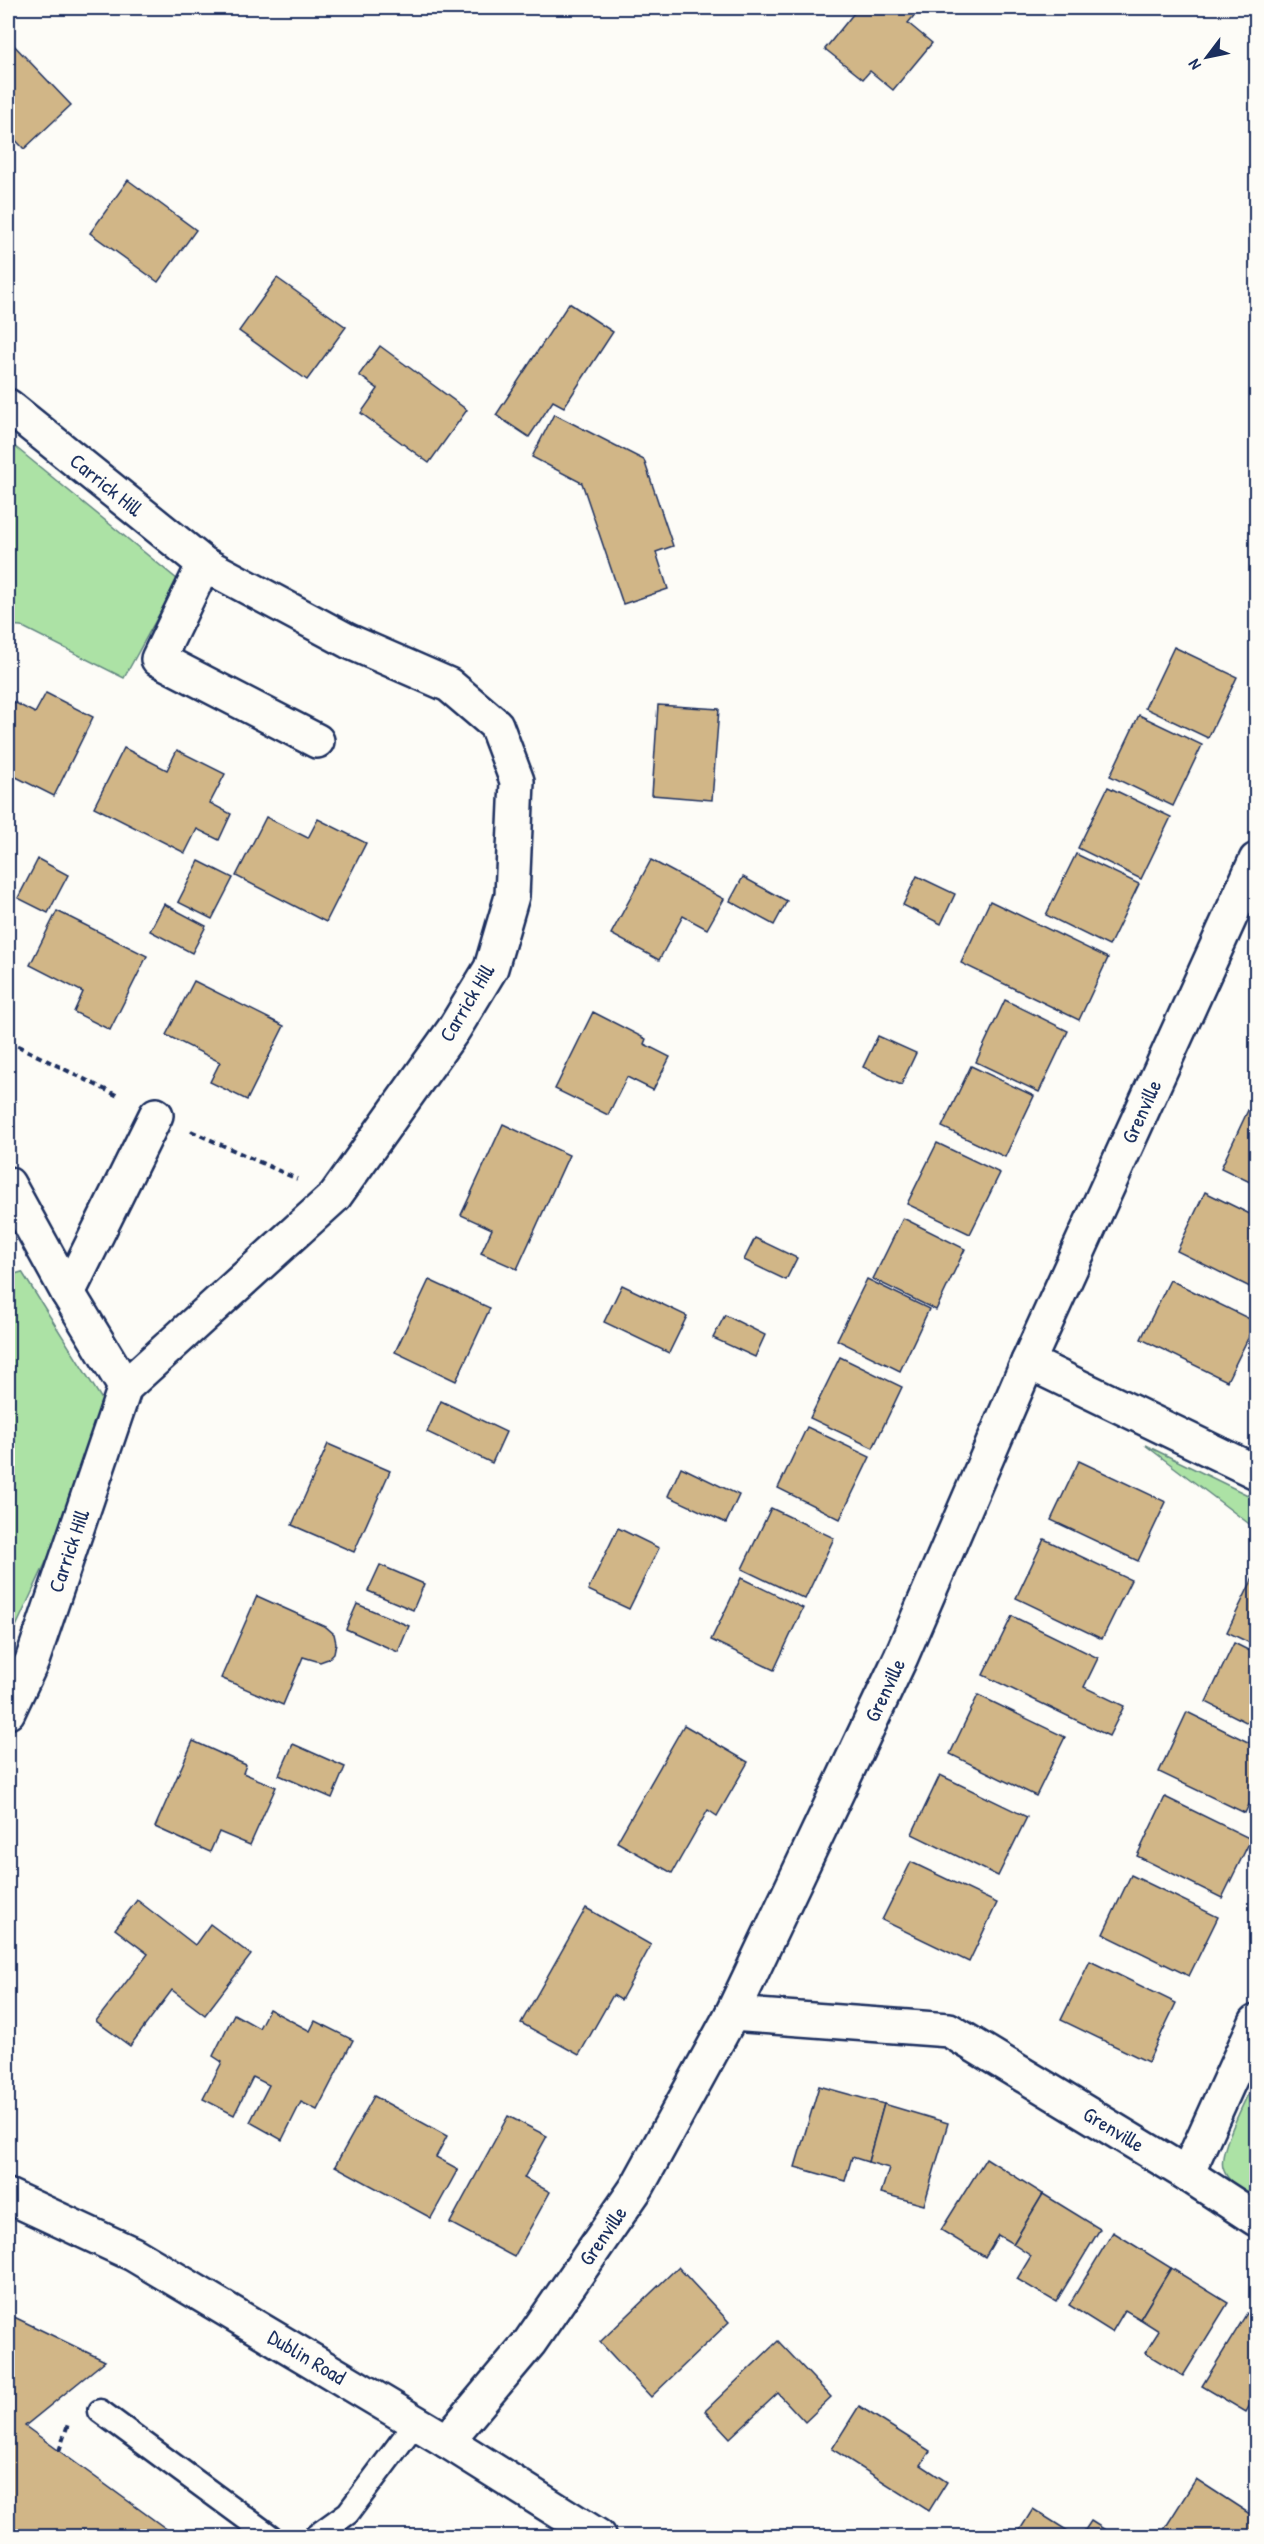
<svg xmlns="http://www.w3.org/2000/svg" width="1264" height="2544" font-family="'Patrick Hand',sans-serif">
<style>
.green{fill:#ace2a5;stroke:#648882;stroke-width:1.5}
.building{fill:#d1b687;stroke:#1b2f5e;stroke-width:1.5}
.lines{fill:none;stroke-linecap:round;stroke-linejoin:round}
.service-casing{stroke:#1b2f5e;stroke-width:27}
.minor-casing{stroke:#1b2f5e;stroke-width:38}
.secondary-casing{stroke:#1b2f5e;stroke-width:38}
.path{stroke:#1b2f5e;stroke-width:4;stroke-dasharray:6 4.5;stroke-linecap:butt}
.service{stroke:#fdfcf7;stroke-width:22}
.minor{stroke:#fdfcf7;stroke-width:33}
.secondary{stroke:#fdfcf7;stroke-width:33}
.labels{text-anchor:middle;stroke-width:4.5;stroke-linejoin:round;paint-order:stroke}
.street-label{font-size:21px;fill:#1b2f5e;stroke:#fdfcf7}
</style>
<rect width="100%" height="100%" fill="#fdfcf7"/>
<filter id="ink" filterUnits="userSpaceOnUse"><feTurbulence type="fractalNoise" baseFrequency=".0167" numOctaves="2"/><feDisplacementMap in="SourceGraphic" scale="12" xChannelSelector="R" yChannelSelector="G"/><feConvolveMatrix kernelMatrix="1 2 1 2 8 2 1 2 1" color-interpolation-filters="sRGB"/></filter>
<g filter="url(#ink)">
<g class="green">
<path d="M8 441 178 580 124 678 21 626 8 625Z"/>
<path d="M22 1272 113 1417 8 1644V1276Z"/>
<path d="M1145 1445 1256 1499V1529Z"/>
<path d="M1256 2077V2199C1244 2191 1228 2184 1223 2168 1218 2150 1248 2096 1256 2077Z"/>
</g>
<g class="building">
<path d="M858 8H914L918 11 908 23 932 43 893 90 870 71 863 79 825 49Z"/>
<path d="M8 39 71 105 24 149 8 132Z"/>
<path d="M128 180 196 230 158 282 90 233Z"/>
<path d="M277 278 346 327 307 380 239 331Z"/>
<path d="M569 303 613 332 564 407 553 401 529 437 496 415Z"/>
<path d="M380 346 467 410 429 463 361 413 378 389 359 375Z"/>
<path d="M554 414 644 460 673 546 656 552 668 589 623 604 582 483 532 457Z"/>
<path d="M1174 647 1237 677 1208 738 1145 708Z"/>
<path d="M46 693 93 717 54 796 8 773V699L35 713Z"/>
<path d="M658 705 719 709 712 800 652 795Z"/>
<path d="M1139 715 1202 745 1173 806 1110 776Z"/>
<path d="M124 748 167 770 177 750 225 774 210 803 231 814 219 840 197 829 185 853 94 807Z"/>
<path d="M1108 787 1171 817 1141 879 1078 848Z"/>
<path d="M266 817 308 838 318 819 366 843 326 922 236 876Z"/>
<path d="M1076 854 1139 884 1109 946 1046 915Z"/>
<path d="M38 859 68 875 48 913 18 898Z"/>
<path d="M651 860 724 899 707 929 683 916 659 960 611 934Z"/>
<path d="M199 861 233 878 212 919 178 902Z"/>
<path d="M917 876 955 894 941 924 903 905Z"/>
<path d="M743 877 787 901 774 925 730 901Z"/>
<path d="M990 901 1108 958 1079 1020 961 963Z"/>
<path d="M164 904 206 926 192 953 150 931Z"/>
<path d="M57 911 147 956 110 1030 74 1012 83 992 30 965Z"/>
<path d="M194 981 284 1026 247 1100 210 1082 220 1062 166 1035Z"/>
<path d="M1005 1000 1068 1031 1039 1092 976 1062Z"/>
<path d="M593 1012 646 1039 644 1044 670 1057 653 1090 627 1077 608 1115 555 1089Z"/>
<path d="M878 1036 916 1053 901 1085 863 1067Z"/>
<path d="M971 1066 1034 1096 1005 1157 942 1127Z"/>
<path d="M1249 1108 1256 1112V1185L1221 1168Z"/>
<path d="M503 1124 569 1155 517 1269 481 1253 492 1229 461 1215Z"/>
<path d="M937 1143 1000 1173 970 1234 907 1204Z"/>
<path d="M1205 1192 1256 1217V1290L1177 1251Z"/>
<path d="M903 1218 965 1249 936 1310 873 1279Z"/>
<path d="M755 1238 797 1258 786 1280 744 1260Z"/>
<path d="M867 1279 929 1309 900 1371 837 1340Z"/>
<path d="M429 1280 490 1308 456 1381 395 1352Z"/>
<path d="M1170 1280 1256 1322 1227 1381 1141 1339Z"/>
<path d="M622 1285 687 1316 669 1353 604 1322Z"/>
<path d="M725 1315 765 1335 755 1357 713 1338Z"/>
<path d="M840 1357 902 1387 873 1448 810 1418Z"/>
<path d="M441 1401 506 1432 492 1463 427 1432Z"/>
<path d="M807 1427 870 1457 840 1519 778 1488Z"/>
<path d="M328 1444 390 1471 354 1552 292 1525Z"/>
<path d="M1079 1461 1166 1502 1138 1561 1051 1520Z"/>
<path d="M681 1467 739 1495 726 1523 668 1496Z"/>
<path d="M771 1508 834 1538 805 1599 742 1569Z"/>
<path d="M618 1528 659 1548 629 1609 588 1590Z"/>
<path d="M1044 1539 1131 1580 1102 1639 1016 1598Z"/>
<path d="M380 1565 424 1584 413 1610 368 1591Z"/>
<path d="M1256 1572V1646L1227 1632Z"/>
<path d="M741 1578 803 1608 774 1670 711 1640Z"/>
<path d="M257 1596 326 1627 334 1634 336 1643 334 1653 328 1659 320 1662 303 1657 283 1705 221 1678Z"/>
<path d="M357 1604 409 1626 398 1652 346 1629Z"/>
<path d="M1012 1616 1098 1658 1084 1687 1124 1706 1109 1736 983 1675Z"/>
<path d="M1234 1643 1256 1654V1727L1206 1702Z"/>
<path d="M978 1695 1065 1737 1036 1796 950 1754Z"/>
<path d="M1187 1712 1256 1746V1790L1245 1813 1159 1772Z"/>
<path d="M684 1725 748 1762 717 1816 708 1810 672 1873 617 1842Z"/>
<path d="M193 1741 246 1765 243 1773 276 1787 250 1845 219 1832 210 1852 155 1827Z"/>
<path d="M293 1744 345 1767 332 1798 279 1775Z"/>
<path d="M940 1775 1027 1817 998 1876 912 1834Z"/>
<path d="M1165 1797 1251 1839 1222 1898 1137 1856Z"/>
<path d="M911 1862 997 1903 969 1962 882 1920Z"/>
<path d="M1131 1875 1218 1917 1189 1976 1103 1934Z"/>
<path d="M137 1900 195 1945 210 1924 251 1955 205 2015 172 1990 130 2046 96 2021 148 1954 115 1929Z"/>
<path d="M586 1908 651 1945 621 2000 613 1995 579 2055 521 2023Z"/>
<path d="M1090 1961 1176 2003 1148 2062 1061 2020Z"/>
<path d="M269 2009 310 2031 315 2021 353 2040 317 2110 301 2102 282 2140 250 2122 269 2085 253 2077 234 2115 203 2099 222 2062 213 2056 234 2014 259 2028Z"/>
<path d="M819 2086 884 2104 868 2162 852 2157 845 2181 795 2167Z"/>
<path d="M374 2096 447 2136 436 2157 458 2169 431 2218 335 2166Z"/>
<path d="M884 2104 948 2123 924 2205 881 2193 889 2168 868 2162Z"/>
<path d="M508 2116 547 2136 524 2178 550 2192 514 2257 450 2223Z"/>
<path d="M986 2158 1043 2194 1013 2244 998 2235 985 2257 941 2230Z"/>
<path d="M1043 2194 1100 2229 1056 2302 1017 2279 1031 2256 1013 2244Z"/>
<path d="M1113 2232 1171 2268 1140 2319 1125 2310 1112 2332 1069 2305Z"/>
<path d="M678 2267 729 2322 651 2397 600 2342Z"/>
<path d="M1171 2268 1228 2303 1183 2376 1145 2353 1159 2331 1140 2319Z"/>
<path d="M1247 2313 1256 2320V2395L1246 2412 1202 2386Z"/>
<path d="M8 2314 105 2361 25 2426 176 2536H8Z"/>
<path d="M778 2341 831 2397 805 2422 778 2393 730 2438 705 2411Z"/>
<path d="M859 2406 930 2451 921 2465 947 2482 929 2511 832 2449Z"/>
<path d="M1196 2479 1256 2518V2536H1160Z"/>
<path d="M1033 2509 1076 2536H1016Z"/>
<path d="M1091 2521 1115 2536H1081Z"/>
</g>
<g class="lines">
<g class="service-casing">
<g id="service">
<path d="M100 2411 270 2536"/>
<path d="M316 2536 348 2513 416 2422"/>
</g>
</g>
<g class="minor-casing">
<g id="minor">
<path id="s1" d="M8 406 204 564 348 641 449 685 496 725 517 781 512 896 491 968 454 1029 335 1196 125 1387 32 1661 8 1712"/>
<path d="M204 564 158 659 317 741"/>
<path d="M8 1184 68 1293 125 1387"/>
<path d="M68 1293 156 1115"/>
<path d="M1028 1362 1256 1472"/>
<path id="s2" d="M732 2014 949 2030 1187 2174 1256 2219"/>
<path d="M1187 2174 1256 2022"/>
<path id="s3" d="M447 2441 530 2342 637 2187 732 2014 901 1657 1028 1362 1256 860"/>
</g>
</g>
<g class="secondary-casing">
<g id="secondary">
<path id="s4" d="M8 2196 133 2254 447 2441 598 2536"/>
</g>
</g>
<g class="path">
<path d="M8 1041 120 1097"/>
<path d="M191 1131 297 1179"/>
<path d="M59 2451 68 2424"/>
</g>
<use href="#service" class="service"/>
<use href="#minor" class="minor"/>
<use href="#secondary" class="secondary"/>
</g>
</g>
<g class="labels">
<g class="street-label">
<text dy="7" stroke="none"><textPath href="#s1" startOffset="126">Carrick Hill</textPath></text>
<text transform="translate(467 1003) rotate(-59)" y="7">Carrick Hill</text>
<text dy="7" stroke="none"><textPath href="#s3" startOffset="1506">Grenville</textPath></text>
<text transform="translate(69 1551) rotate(-71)" y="7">Carrick Hill</text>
<text dy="7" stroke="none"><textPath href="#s3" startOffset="873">Grenville</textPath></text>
<text dy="7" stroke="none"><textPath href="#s2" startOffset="410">Grenville</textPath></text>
<text dy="7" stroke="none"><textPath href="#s3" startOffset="258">Grenville</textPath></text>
<text dy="7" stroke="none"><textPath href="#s4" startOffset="340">Dublin Road</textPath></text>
</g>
</g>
<rect width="1264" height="2544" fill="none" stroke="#fdfcf7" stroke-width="30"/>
<rect x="15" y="15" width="1234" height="2514" fill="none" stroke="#1b2f5e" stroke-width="2" filter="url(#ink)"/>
<g transform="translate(1207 57) rotate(238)" stroke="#fdfcf7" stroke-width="4.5" paint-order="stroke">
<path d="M0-4.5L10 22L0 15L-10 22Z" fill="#1b2f5e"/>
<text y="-9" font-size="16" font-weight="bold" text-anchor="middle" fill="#1b2f5e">N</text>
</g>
</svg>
